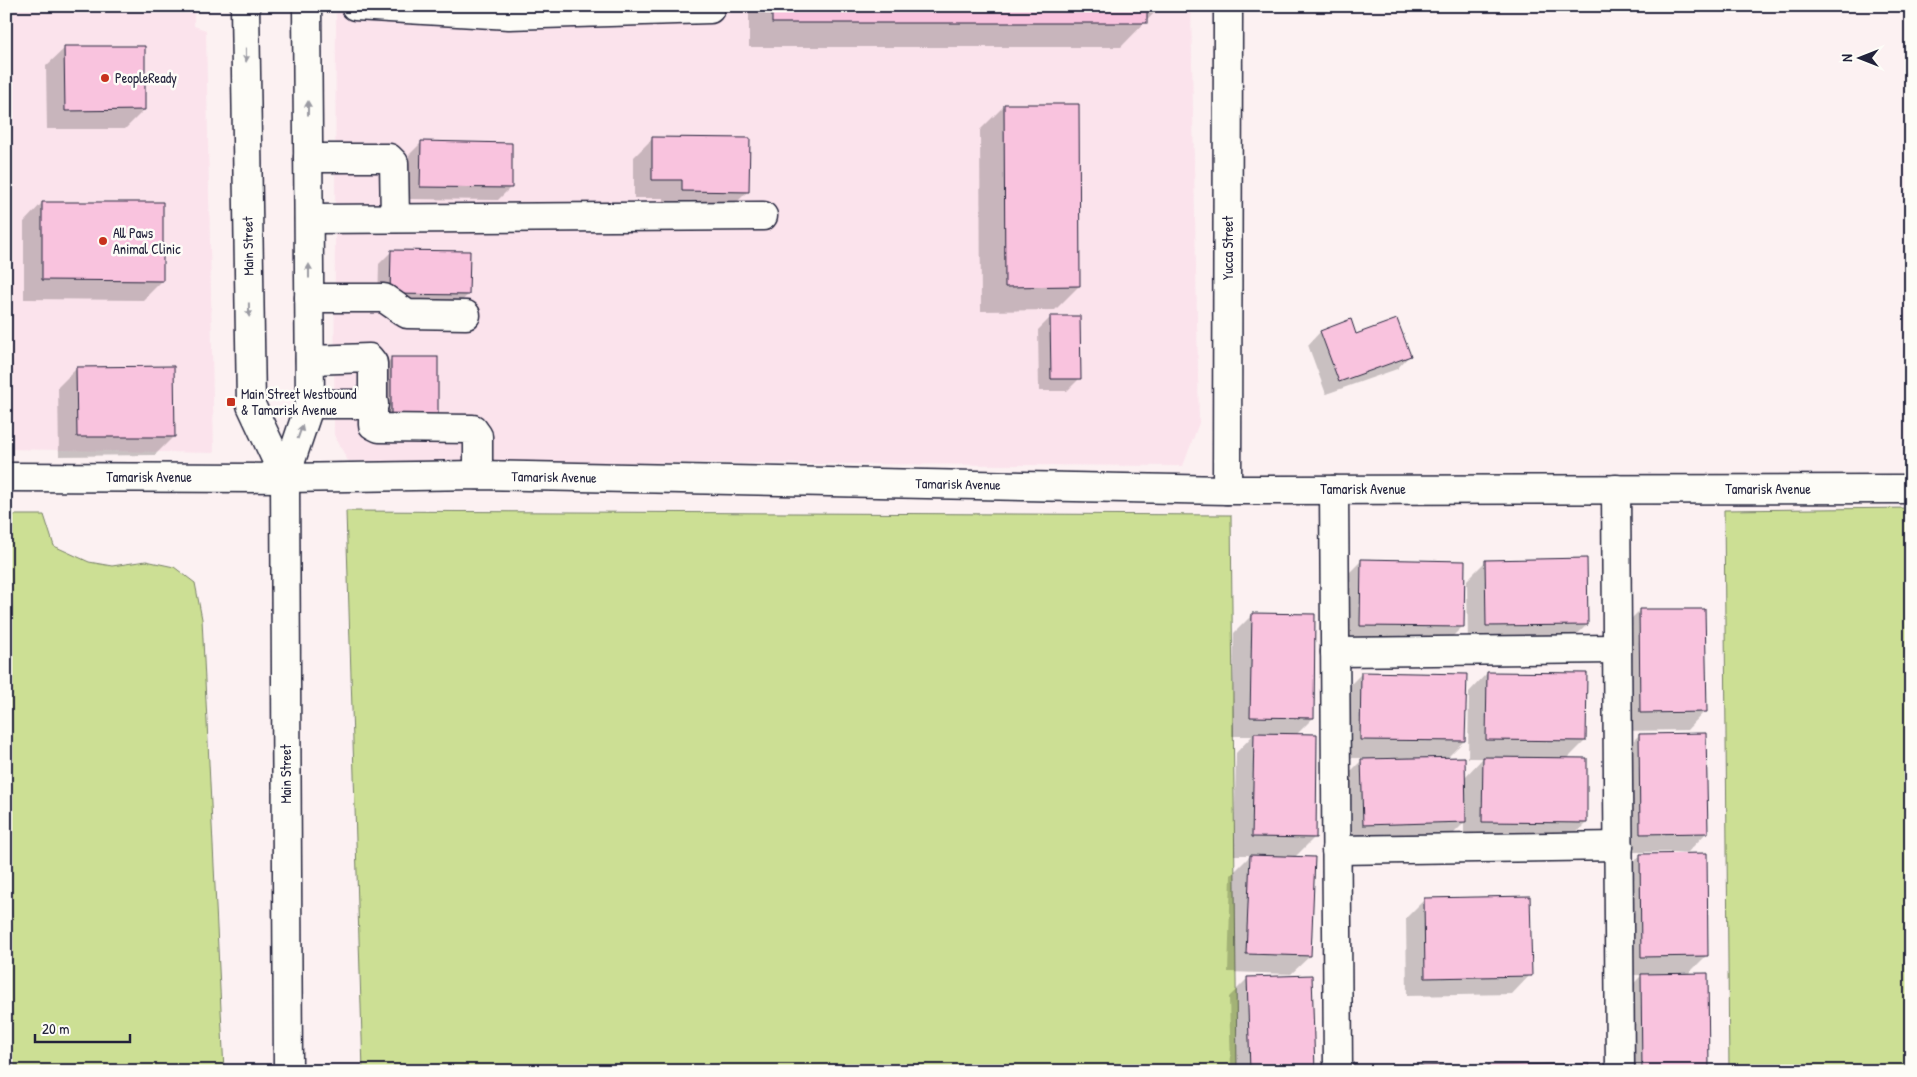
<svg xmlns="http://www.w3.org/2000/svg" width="1917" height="1077" font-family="'Patrick Hand',sans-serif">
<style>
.built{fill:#fbe3ec}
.green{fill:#ccdf94;stroke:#778068}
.shadow{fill:#0003}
.building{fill:#f9c3de;stroke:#22223b}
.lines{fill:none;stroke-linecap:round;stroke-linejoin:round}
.minor-casing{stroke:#22223b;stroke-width:31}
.major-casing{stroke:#22223b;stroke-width:31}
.minor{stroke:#fdfcf7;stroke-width:28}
.major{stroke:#fdfcf7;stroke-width:28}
.oneway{fill:#9a9aa2}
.poi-dot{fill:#c8321e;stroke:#fdfcf7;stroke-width:2}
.labels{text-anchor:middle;stroke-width:5;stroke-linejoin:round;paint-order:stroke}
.poi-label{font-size:14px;fill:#22223b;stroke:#fdfcf7;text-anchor:start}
.street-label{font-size:14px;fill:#22223b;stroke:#fdfcf7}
</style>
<rect width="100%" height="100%" fill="#fcf1f2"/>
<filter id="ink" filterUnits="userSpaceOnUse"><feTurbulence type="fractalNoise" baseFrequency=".02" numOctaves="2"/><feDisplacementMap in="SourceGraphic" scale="10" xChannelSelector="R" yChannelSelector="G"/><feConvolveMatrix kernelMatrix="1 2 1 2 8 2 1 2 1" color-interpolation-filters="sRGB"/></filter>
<g filter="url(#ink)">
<g class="built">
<path d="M6 6H194V26L206 30 214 453 6 449Z"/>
<path d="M336 6H1191L1199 423 1183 466 348 461 334 435Z"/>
</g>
<g class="green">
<path d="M1911 508V1071H1729L1724 510Z"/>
<path d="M346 511 1231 515 1237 1071H363Z"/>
<path d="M6 515H44L54 546 89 562 112 566 146 561 174 567 195 583 202 619 224 1071H6Z"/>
</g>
<g class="shadow">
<path d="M749 6H1161L1121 47H749Z"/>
<path d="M65 48 144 110 125 129H47L46 66Z"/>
<path d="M1004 106 1079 286 1055 310 981 311 980 130Z"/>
<path d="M653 138 748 191 729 210 664 209V198H634V157Z"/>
<path d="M421 143 511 187 498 200 408 199 409 155Z"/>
<path d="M42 203 162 281 143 300 24 299V222Z"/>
<path d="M392 251 468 295 455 307 378 306 379 264Z"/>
<path d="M1051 317 1080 378 1067 391H1039L1038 330Z"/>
<path d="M1350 321 1356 335 1409 356 1397 369 1326 394 1308 345 1320 332Z"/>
<path d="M392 358 437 415 379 428V371Z"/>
<path d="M77 368 174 436 155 455 59 456 58 387Z"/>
<path d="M1362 560 1462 627 1444 645 1342 644 1343 579Z"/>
<path d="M1486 561 1587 625 1568 643 1468 645 1467 580Z"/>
<path d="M1639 611 1705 711 1687 730 1622 731 1621 629Z"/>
<path d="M1252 615 1313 718 1296 735 1315 837 1294 858 1310 956 1291 974 1228 972 1231 875 1251 855H1234L1236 753 1252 736H1232L1234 633Z"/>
<path d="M1362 673 1464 741 1446 759 1464 778 1483 758H1468L1469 692 1487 673 1585 741 1567 759 1586 823 1567 842 1464 841V823L1446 841 1345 843 1343 779 1364 758H1341L1343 692Z"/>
<path d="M1639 735 1706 833 1688 852H1622L1621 754Z"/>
<path d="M1641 855 1706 956 1687 975 1708 1071H1624L1623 994 1642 975H1623L1622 874Z"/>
<path d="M1424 900 1530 975 1512 994 1407 996 1406 918Z"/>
<path d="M1248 978 1314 1071H1231L1229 997Z"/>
</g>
<g class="building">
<rect x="772" y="6" width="375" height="17"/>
<path d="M64 46H145V110L65 111Z"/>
<path d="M1004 104H1079L1080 286 1005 287Z"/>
<path d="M652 137 750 138 749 192 682 191V180H652Z"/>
<path d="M421 141 512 143V188L420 187Z"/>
<path d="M42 202H163V281L42 280Z"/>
<path d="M391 250 470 251 469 295 390 294Z"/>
<path d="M1050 316H1080L1081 379H1051Z"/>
<path d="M1351 319 1356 334 1397 319 1411 356 1339 382 1320 331Z"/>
<rect x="391" y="357" width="47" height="58"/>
<path d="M174 366 175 437H77L76 367Z"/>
<path d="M1587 558 1588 625 1486 626 1485 560Z"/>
<path d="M1361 559 1465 561 1464 627 1360 626Z"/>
<path d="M1639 609H1705L1707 712 1640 713Z"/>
<path d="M1252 613 1315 614 1314 718 1250 717Z"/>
<path d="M1361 672 1467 674 1465 741 1360 740Z"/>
<path d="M1487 672 1587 673 1586 741 1486 740Z"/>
<path d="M1254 733 1317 734 1316 838 1252 837Z"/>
<path d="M1706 733 1708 833 1640 834 1639 734Z"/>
<path d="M1465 757 1466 822 1363 825 1361 759Z"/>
<path d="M1483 757 1587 758V823L1482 822Z"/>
<path d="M1707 853 1708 956 1641 957 1640 854Z"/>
<path d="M1250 855 1315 857 1311 956 1246 954Z"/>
<path d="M1530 896 1532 976 1425 978 1424 898Z"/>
<path d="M1708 973 1709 1071H1642L1641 974Z"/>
<path d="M1312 975 1315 1071H1250L1247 977Z"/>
<path d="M1589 1064V1071H1489L1488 1065Z"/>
<path d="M1467 1065V1071H1363V1067Z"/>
</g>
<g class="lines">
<g class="minor-casing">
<g id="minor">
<path d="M355 6 509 15 710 9"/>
<path d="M308 158H389L394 163 395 218"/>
<path d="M309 219 763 216"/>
<path d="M309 298H384L407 314 466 315"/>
<path d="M310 360 369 358 373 363V425L379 428 473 429 478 436V475"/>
<path d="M310 404H374"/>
<path d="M6 477 285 478 478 475 1227 490 1911 489"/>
<path d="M1616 489 1620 1071"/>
<path d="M1227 490 1228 6"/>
<path d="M1334 490 1338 1071"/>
<path d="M1335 652 1617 649"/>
<path d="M1336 850 1619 846"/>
</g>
</g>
<g class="major-casing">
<g id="major">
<path d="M245 6 251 405 285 478"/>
<path d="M288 1071 285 478 310 404 307 6"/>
</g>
</g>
<use href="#minor" class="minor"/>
<use href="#major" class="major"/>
</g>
<defs><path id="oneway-solid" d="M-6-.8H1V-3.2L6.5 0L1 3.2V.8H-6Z" transform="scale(1.25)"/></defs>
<g class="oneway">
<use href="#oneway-solid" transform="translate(246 55) rotate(89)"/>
<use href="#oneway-solid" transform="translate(308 108) rotate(-90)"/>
<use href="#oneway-solid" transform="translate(309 271) rotate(-90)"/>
<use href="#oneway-solid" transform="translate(249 310) rotate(89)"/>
<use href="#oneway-solid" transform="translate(300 432) rotate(-71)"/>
</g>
</g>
<g class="poi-dot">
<circle cx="105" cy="78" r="5"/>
<circle cx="103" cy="241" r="5"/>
<rect x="226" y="397" width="10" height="10" rx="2.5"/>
</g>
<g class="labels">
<g class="poi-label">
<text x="115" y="83">PeopleReady</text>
<text x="113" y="238">All Paws<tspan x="113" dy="16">Animal Clinic</tspan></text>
<text x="241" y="399">Main Street Westbound<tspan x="241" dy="16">&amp; Tamarisk Avenue</tspan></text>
</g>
<g class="street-label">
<text transform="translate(248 246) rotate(-91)" y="5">Main Street</text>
<text transform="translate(1228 248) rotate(-90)" y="5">Yucca Street</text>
<text x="149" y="482">Tamarisk Avenue</text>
<text transform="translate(554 477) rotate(1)" y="5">Tamarisk Avenue</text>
<text transform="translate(958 484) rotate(1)" y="5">Tamarisk Avenue</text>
<text x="1363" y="494">Tamarisk Avenue</text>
<text x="1768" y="494">Tamarisk Avenue</text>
<text transform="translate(286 774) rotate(-90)" y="5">Main Street</text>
</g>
</g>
<rect width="1917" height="1077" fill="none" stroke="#fdfcf7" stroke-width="25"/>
<rect x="12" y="12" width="1892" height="1052" fill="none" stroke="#22223b" stroke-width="2" filter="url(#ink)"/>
<g transform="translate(1860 58) rotate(270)" stroke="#fdfcf7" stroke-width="4" paint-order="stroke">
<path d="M0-4L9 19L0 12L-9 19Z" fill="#22223b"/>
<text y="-8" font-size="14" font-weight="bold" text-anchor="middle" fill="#22223b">N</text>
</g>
<path d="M35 1034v8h95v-8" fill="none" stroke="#22223b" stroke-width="2.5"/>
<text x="42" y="1034" font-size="15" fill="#22223b" stroke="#fdfcf7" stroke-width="4" paint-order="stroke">20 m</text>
</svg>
